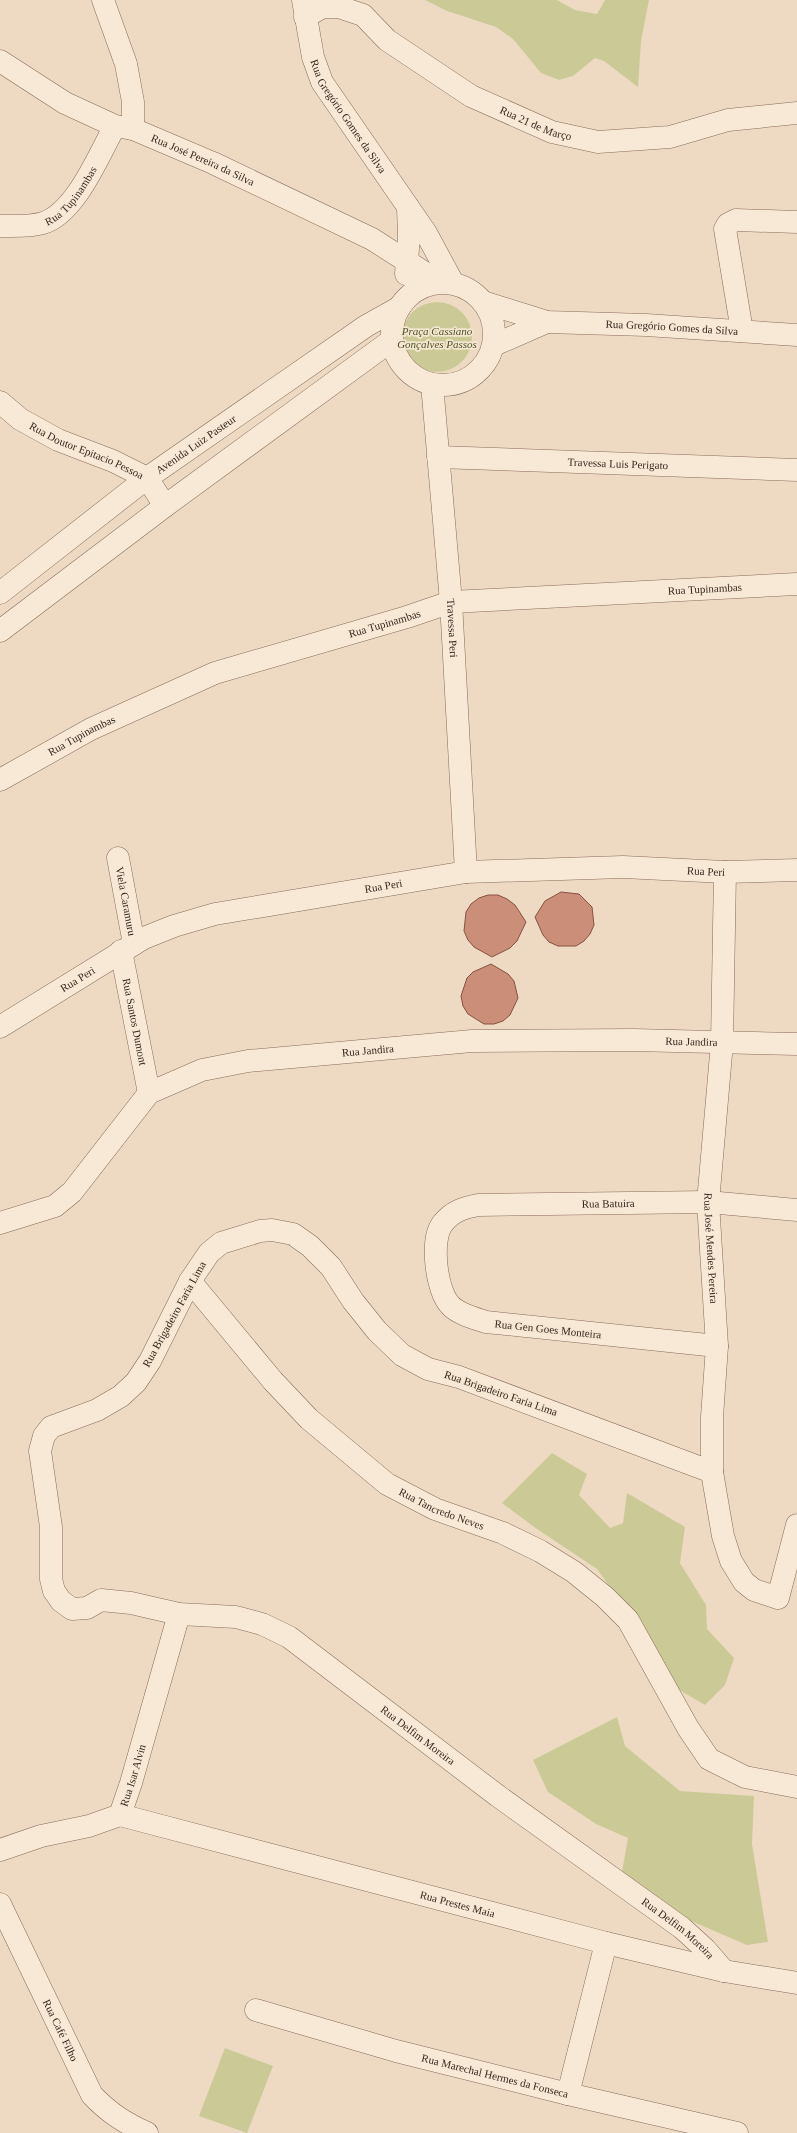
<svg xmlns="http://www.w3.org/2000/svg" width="797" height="2133" font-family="Georgia,serif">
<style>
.green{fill:#cbca97}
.building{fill:#cb8f79;stroke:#865140}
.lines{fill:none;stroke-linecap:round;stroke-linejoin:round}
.minor-casing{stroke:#876b5a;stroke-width:23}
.minor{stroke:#f8e9d6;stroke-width:22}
.labels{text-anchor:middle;stroke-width:3.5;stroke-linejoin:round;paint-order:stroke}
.street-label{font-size:11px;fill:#37261e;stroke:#f5e6d2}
.park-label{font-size:11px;font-style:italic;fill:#4f5425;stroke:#f5e6d2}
</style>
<rect width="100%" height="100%" fill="#eedac3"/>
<g class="green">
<path d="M425 0H557L575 10 597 14 605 0H649L641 41 638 87 604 61 595 58 573 76 559 80 541 73 513 39 496 27 447 11Z"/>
<circle cx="437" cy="337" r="35"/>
<path d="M552 1453 587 1474 579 1495 610 1528 623 1523 627 1493 685 1527 680 1563 706 1605 707 1629 734 1658 725 1685 705 1705 676 1688 661 1658 597 1569 537 1529 502 1503Z"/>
<path d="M617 1717 625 1746 680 1791 754 1796 752 1844 768 1942 747 1945 682 1917 622 1872 628 1838 596 1824 548 1792 533 1760Z"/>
<path d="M225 2048 273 2066 247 2133 199 2116Z"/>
</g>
<g class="building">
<path d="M561 892 579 894 592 907 594 925 590 934 584 941 576 946H558L549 942 543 935 535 917 545 901Z"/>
<path d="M488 895H498L507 899 515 905 526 922 517 941 510 948 492 957 474 947 468 940 464 931 466 912 471 904 479 898Z"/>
<path d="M491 964 508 974 514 981 518 998 510 1015 503 1021 494 1024H484L468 1014 463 1006 461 996 467 978 473 972Z"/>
</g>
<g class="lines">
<g class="minor-casing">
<g id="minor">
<path d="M103 0 126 64 133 102V129"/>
<path id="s1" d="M303 0 313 57 322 82 426 233 453 283"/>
<path id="s2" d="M305 17 323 7H339L363 15 387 40 471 96 552 132 598 142 670 137 728 120 797 113"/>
<path id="s3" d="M0 61 65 103 115 126 133 129 213 163 372 239 439 282"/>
<path id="s4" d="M0 226C14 226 30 227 43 223 76 213 99 154 115 126"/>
<path d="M406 274 409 236 408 207"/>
<circle cx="443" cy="334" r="51"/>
<path id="s5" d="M483 302 547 322 646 325 797 335"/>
<path d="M742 331 725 229 728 224 736 220 797 222"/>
<path d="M494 345 547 322"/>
<path id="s6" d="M432 384 451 602 466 872"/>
<path id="s7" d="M0 402 20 419 58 440 113 461 147 478 165 506"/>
<path id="s8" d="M438 457 797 470"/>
<path id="s9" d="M0 593 147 478 366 326 400 307"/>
<path d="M0 631 165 506 392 340"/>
<path id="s10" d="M0 780 91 729 215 673 407 617 451 602 797 584"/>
<path id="s11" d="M118 858 134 944"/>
<path id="s12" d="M725 872 722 1043 708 1202 717 1346 712 1417V1472L723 1536 731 1561 744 1582 754 1590 778 1598 797 1525"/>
<path id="s13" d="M121 951 149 1093"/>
<path id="s14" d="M0 1027 144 938 174 926 215 914 466 872 623 867 725 872 797 870"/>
<path id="s15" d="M0 1223 55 1206 72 1192 149 1093 202 1070 248 1061 472 1041 634 1040 797 1044"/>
<path id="s16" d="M190 1281 273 1381 309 1419 387 1484 435 1509 503 1533 540 1551 574 1572 605 1597 628 1620 688 1728 709 1759 745 1777 797 1787"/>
<path id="s17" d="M717 1346 486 1322C474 1318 458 1314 450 1305 436 1290 430 1239 443 1223 453 1211 463 1208 478 1205L708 1202 797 1210"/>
<path id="s18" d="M712 1472 459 1377 428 1369 402 1355 377 1331 353 1301 331 1267 310 1246 293 1234 272 1230 260 1231 221 1243 209 1253 190 1281 150 1361 136 1382 121 1396 97 1410 51 1427 44 1436 40 1451 51 1527V1579L54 1591 61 1601 72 1609 87 1608 101 1600 131 1603 179 1614 236 1617 262 1624 289 1637 498 1796 682 1928 705 1949 724 1971"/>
<path id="s19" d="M120 1815 606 1943 724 1971 797 1983"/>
<path id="s20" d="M0 1850 41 1836 89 1826 120 1815 131 1783 179 1614"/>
<path id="s21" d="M0 1904 92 2095C109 2113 125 2123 147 2133"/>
<path id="s22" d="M256 2010 396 2051 568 2094 737 2133"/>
<path d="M568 2094 606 1943"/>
</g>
</g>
<use href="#minor" class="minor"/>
</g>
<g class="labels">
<g class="street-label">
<text dy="4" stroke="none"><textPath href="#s1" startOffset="127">Rua Gregório Gomes da Silva</textPath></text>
<text dy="4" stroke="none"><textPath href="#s2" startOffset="268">Rua 21 de Março</textPath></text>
<text dy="4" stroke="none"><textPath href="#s3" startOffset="227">Rua José Pereira da Silva</textPath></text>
<text dy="4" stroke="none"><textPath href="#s4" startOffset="83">Rua Tupinambas</textPath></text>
<text dy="4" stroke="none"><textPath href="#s5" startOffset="192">Rua Gregório Gomes da Silva</textPath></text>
<text dy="4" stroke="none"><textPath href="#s9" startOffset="246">Avenida Luiz Pasteur</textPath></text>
<text dy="4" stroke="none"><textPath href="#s7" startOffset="100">Rua Doutor Epitacio Pessoa</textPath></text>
<text dy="4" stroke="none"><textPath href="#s8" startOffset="180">Travessa Luis Perigato</textPath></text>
<text dy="4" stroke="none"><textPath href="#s10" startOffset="741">Rua Tupinambas</textPath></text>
<text dy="4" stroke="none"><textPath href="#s10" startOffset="417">Rua Tupinambas</textPath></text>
<text dy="4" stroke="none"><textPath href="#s6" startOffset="245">Travessa Peri</textPath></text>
<text dy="4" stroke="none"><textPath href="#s10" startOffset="93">Rua Tupinambas</textPath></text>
<text dy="4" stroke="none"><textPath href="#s14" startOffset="739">Rua Peri</textPath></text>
<text dy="4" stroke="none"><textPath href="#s14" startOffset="415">Rua Peri</textPath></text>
<text dy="4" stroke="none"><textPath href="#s11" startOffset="44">Viela Caramuru</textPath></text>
<text dy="4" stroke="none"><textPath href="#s14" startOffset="91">Rua Peri</textPath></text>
<text dy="4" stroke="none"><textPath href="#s13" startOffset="72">Rua Santos Dumont</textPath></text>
<text dy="4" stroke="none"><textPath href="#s15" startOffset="754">Rua Jandira</textPath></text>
<text dy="4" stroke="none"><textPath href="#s15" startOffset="430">Rua Jandira</textPath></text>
<text dy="4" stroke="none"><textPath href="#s17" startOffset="529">Rua Batuira</textPath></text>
<text dy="4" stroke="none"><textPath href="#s12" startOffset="377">Rua José Mendes Pereira</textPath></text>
<text transform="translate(174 1314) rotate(-61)" y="4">Rua Brigadeiro Faria Lima</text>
<text transform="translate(548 1329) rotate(6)" y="4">Rua Gen Goes Monteira</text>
<text transform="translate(501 1393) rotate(19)" y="4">Rua Brigadeiro Faria Lima</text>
<text dy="4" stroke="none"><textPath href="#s16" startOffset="344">Rua Tancredo Neves</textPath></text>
<text dy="4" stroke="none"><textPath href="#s18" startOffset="1412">Rua Delfim Moreira</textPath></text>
<text dy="4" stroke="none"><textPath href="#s20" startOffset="167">Rua Isar Alvin</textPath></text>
<text dy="4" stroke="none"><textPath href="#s19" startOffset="349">Rua Prestes Maia</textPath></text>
<text dy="4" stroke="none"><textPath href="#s18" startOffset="1736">Rua Delfim Moreira</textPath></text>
<text dy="4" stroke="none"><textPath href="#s21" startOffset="140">Rua Café Filho</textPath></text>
<text dy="4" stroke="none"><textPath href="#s22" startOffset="248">Rua Marechal Hermes da Fonseca</textPath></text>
</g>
<g class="park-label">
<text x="437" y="335">Praça Cassiano<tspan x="437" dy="13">Gonçalves Passos</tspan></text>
</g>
</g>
</svg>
